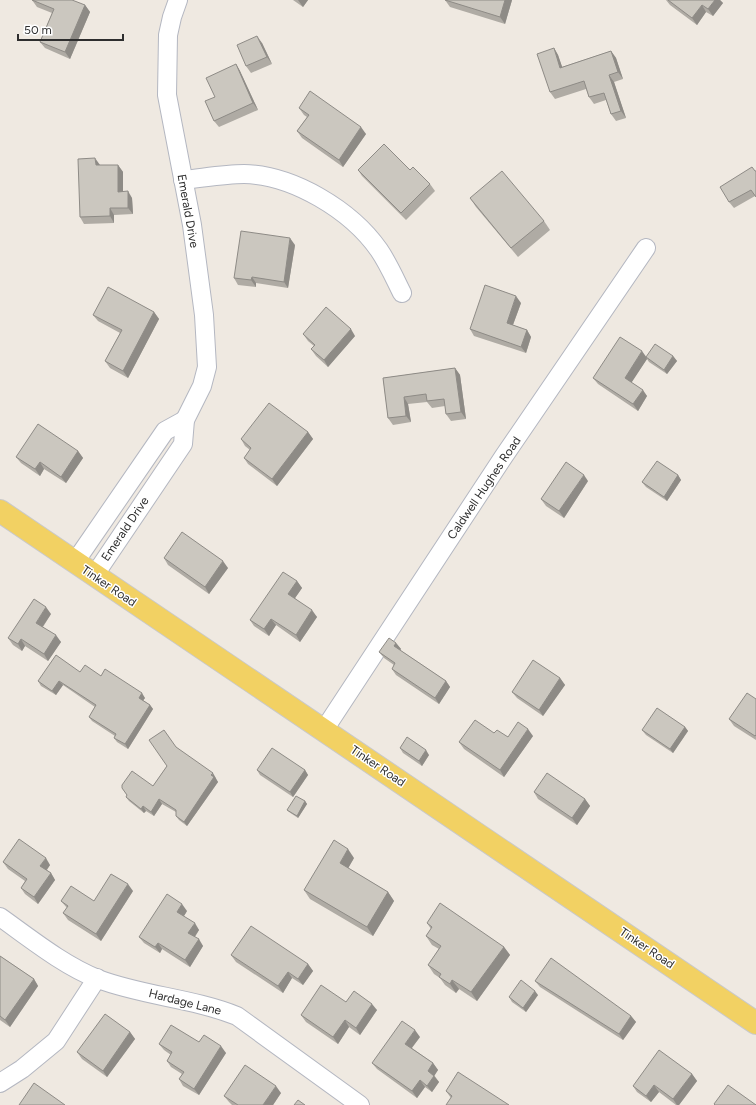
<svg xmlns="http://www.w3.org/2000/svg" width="756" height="1105" font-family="Figtree,sans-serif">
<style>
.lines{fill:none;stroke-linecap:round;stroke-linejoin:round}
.minor-casing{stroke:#b4b7c1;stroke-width:20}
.major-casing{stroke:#c9c9c9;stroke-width:24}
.minor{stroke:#fff;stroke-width:18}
.major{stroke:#f2d163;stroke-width:22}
.wall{fill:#afaba4}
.shaded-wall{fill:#8e8b86}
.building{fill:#cbc7bf;stroke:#8e8b86}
.labels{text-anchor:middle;stroke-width:3;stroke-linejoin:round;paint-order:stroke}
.street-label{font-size:12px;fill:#2e2e2e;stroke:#fff}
</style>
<rect width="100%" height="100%" fill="#efe9e1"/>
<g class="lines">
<g class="minor-casing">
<g id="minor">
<path d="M183 180C203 178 224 174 244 174 293 175 351 210 379 250 388 263 395 279 402 293"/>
<path d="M75 562 165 431 185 420"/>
<path d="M94 576 183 444 185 420 202 386 207 367 204 315 192 225 167 95 168 35 172 17 178 0"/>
<path d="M324 730 504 456 646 248"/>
<path d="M0 917C31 939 63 965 98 979 143 996 192 998 237 1016L360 1105"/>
<path d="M0 1083 22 1069 56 1041 97 978"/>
</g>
</g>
<g class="major-casing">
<path id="major" d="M0 511 756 1023"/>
</g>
<use href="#minor" class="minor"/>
<use href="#major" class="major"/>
</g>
<g class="wall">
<path d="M32 0 85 5 90 12 70 59 45 48 40 42 52 13 37 7Z"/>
<path d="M293 0H308L303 7Z"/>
<path d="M445 0H512L505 24 450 7Z"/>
<path d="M666 0H720L723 3 713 16 706 12 697 25 670 5Z"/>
<path d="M262 43 272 64 251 73 246 66Z"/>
<path d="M554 48 558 55 562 67 611 51 616 58 623 79 614 82 626 118 616 121 611 114 606 100 594 104 589 97 586 89 555 99 550 92Z"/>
<path d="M236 64 240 71 258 110 219 127 214 121 215 97Z"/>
<path d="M299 108 366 134 343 167 302 138 297 131 307 117 304 115Z"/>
<path d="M100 165H118L123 172V192L132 198 133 214 114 215V223L84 224 80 217Z"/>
<path d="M752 167 755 196 734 208 729 202Z"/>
<path d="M358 170H410L430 184 435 191 406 220 362 176Z"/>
<path d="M470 198 544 221 550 230 518 257 476 207Z"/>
<path d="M295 245 288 288 256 283V287L238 285 234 278Z"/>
<path d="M521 303 513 325 527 330 531 337 526 353 474 336 470 329Z"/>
<path d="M154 312 159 319 128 378 110 368 105 361 120 333 98 321 93 315Z"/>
<path d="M303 334 355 336 328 367 316 356 311 349 314 346 308 341Z"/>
<path d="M673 356 677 361 667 374 649 362 647 359 631 382 647 396 638 411 598 384 593 378 646 357Z"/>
<path d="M455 368 460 375 466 419 451 421 446 414 445 406 432 408 427 402 408 404 411 422 393 425 388 418 383 378Z"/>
<path d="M308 432 313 439 277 486 248 464 244 458 250 450 245 446 241 439Z"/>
<path d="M78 451 83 458 66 483 44 469 40 476 21 463 16 457Z"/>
<path d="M678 475 681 480 667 501 646 487 642 482Z"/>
<path d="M588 481 564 518 546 506 541 499Z"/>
<path d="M164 558 228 568 209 594 168 565Z"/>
<path d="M297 581 302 588 295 598 317 617 300 642 276 625 269 636 254 626 250 620Z"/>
<path d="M51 614 43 627 61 642 48 661 25 646 22 651 13 645 8 638Z"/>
<path d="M396 643 401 649 400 650 446 681 450 687 439 704 396 675 392 669 394 665 384 658 379 652Z"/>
<path d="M80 672 101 676 145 698 143 700 150 705 153 709 128 749 117 742 114 738 115 736 92 721 89 717 95 707 63 685 56 695 41 686 38 681Z"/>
<path d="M560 678 565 685 543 716 517 698 512 692Z"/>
<path d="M756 699V740L734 726 729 719Z"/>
<path d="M685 727 688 731 673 753 646 735 642 730Z"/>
<path d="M494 733 508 737 533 736 504 777 464 749 459 742Z"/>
<path d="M176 747 216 778H215L218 782 187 826 179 820 176 816V812L162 804 154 816 146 811 144 813 129 801 126 797 127 795 122 788 153 786 167 766Z"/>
<path d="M400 748 429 755 422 766 403 753Z"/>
<path d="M257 770H305L308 775 293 797 260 775Z"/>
<path d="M534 792 585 799 590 806 577 825 538 799Z"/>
<path d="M305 801 307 804 298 818 289 812 287 810Z"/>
<path d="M354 858 348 868 388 892 394 901 373 936 310 899 304 890Z"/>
<path d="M3 862 50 865 47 870 51 873 55 880 38 904 25 894 21 888 25 881 8 869Z"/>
<path d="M133 891 101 941 68 920 63 913 67 908 61 901H94Z"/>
<path d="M187 911 184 916 199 930 195 937 203 946 190 967 162 949 160 953 144 943 139 937Z"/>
<path d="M427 923 504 947 510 955 477 1001 459 989 456 993 445 985 440 978 434 974 428 965 439 949 432 945 426 936 431 929Z"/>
<path d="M231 955 308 964 313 971 303 985 292 978 283 993 236 962Z"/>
<path d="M0 956 34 979 38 986 10 1027 0 1020Z"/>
<path d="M535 981 631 1016 636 1022 623 1040 540 987Z"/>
<path d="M538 995 526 1012 512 1002 509 997Z"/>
<path d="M346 1002 377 1010 360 1035 349 1027 338 1044 306 1022 301 1015Z"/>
<path d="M130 1032 135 1039 107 1077 82 1059 77 1052Z"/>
<path d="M420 1037 412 1048 433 1063 438 1070 434 1075 439 1082 432 1092 425 1087 417 1098 377 1069 372 1063Z"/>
<path d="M199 1042 226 1053 199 1095 183 1086 179 1079 182 1074 171 1067 167 1061 171 1055 164 1050 159 1044Z"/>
<path d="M692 1074 697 1081 679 1105H676L659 1092 651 1102 637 1092 633 1086Z"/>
<path d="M446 1091 509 1105 451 1098Z"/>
<path d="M281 1093 273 1105H232L229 1102 224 1096Z"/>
</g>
<g class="shaded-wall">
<path d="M298 0H308L303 7Z"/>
<path d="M505 0H512L505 24 500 17Z"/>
<path d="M715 0H720L723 3 713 16 708 9Z"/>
<path d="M85 5 90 12 70 59 65 52Z"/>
<path d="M702 5 706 12 697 25 692 18Z"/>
<path d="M257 36 262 43 272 64 267 57Z"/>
<path d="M554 48 558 55 565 75 560 68Z"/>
<path d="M611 51 616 58 623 79 618 72Z"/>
<path d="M236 64 240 71 258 110 253 103Z"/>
<path d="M609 75 614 82 626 118 621 111Z"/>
<path d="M361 127 366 134 343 167 339 160Z"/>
<path d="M95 158 100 165H96Z"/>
<path d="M118 165 123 172V198L118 192Z"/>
<path d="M128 191 132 198 133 214 128 208Z"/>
<path d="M110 208 114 215V223L110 216Z"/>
<path d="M290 238 295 245 288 288 284 282Z"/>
<path d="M252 277 256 283V287L251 280Z"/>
<path d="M516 296 521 303 511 330 507 323Z"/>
<path d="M154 312 159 319 128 378 123 371Z"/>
<path d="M351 329 355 336 328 367 324 360Z"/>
<path d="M527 330 531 337 526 353 521 347Z"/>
<path d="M642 351 647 358 646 357 647 359 630 385 625 378Z"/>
<path d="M673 356 677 361 667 374 664 370Z"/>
<path d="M455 368 460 375 466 419 461 412Z"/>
<path d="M643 390 647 396 638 411 633 404Z"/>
<path d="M404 397 408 404 411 422 406 416Z"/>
<path d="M308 432 313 439 277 486 272 479Z"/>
<path d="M78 451 83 458 66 483 61 477Z"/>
<path d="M40 462 44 469 40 476 35 469Z"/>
<path d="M584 475 588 481 564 518 559 511Z"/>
<path d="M678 475 681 480 667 501 664 497Z"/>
<path d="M223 561 228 568 209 594 205 587Z"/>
<path d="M297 581 302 588 293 601 288 594Z"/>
<path d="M46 607 51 614 41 629 36 623Z"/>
<path d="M312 610 317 617 300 642 296 635Z"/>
<path d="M271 619 276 625 269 636 264 629Z"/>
<path d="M56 635 61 642 48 661 44 654Z"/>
<path d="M21 639 25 646 22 651 18 644Z"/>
<path d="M396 643 401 649 399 652 394 646Z"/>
<path d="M560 678 565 685 543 716 539 710Z"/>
<path d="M59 681 63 685 56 695 52 691Z"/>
<path d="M446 681 450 687 439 704 435 698Z"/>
<path d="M142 693 145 698 142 702 139 698Z"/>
<path d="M150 705 153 709 128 749 125 744Z"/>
<path d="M685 727 688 731 673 753 670 749Z"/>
<path d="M528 729 533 736 504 777 500 770Z"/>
<path d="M426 750 429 755 422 766 419 761Z"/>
<path d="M305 770 308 775 293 797 290 792Z"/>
<path d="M213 773 218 782 187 826 184 822Z"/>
<path d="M159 799 162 804 154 816 151 812Z"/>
<path d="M585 799 590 806 577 825 572 818Z"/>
<path d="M305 801 307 804 298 818 297 816Z"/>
<path d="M143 806 146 811 144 813 141 809Z"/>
<path d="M348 849 354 858 346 872 340 863Z"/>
<path d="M46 858 50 865 45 872 40 866Z"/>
<path d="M51 873 55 880 38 904 34 897Z"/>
<path d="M128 884 133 891 101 941 96 934Z"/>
<path d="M388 892 394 901 373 936 367 927Z"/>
<path d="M182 904 187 911 182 919 177 912Z"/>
<path d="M195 923 199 930 193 939 188 933Z"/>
<path d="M199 939 203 946 190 967 185 960Z"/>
<path d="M158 943 162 949 160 953 155 947Z"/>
<path d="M504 947 510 955 477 1001 471 992Z"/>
<path d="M308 964 313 971 303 985 298 979Z"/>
<path d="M288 972 292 978 283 993 278 986Z"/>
<path d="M34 979 38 986 10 1027 5 1020Z"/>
<path d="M452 980 459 989 456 993 450 984Z"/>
<path d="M535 991 538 995 526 1012 523 1008Z"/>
<path d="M372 1004 377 1010 360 1035 356 1028Z"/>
<path d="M631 1016 636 1022 623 1040 619 1034Z"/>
<path d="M345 1020 349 1027 338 1044 333 1037Z"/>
<path d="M415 1030 420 1037 410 1050 405 1044Z"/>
<path d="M130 1032 135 1039 107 1077 103 1071Z"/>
<path d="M221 1046 226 1053 199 1095 194 1089Z"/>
<path d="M433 1063 438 1070 433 1078 428 1071Z"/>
<path d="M692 1074 697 1081 679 1105H677L673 1099Z"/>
<path d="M434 1076 439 1082 432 1092 427 1086Z"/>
<path d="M420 1080 425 1087 417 1098 412 1091Z"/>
<path d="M654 1085 659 1092 651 1102 646 1096Z"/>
<path d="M276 1086 281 1093 273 1105H263Z"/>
</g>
<g class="building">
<path d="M32 0H72L85 5 65 52 40 42 54 9Z"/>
<path d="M445 0H505L500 17Z"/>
<path d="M668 0H715L708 9 702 5 692 18Z"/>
<path d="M257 36 267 57 246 66 237 45Z"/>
<path d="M554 48 560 68 611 51 618 72 609 75 621 111 611 114 604 93 589 97 584 81 550 92 537 54Z"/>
<path d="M236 64 253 103 214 121 205 101 215 97 206 78Z"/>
<path d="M310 91 361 127 339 160 297 131 309 115 299 108Z"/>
<path d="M384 144 410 170 413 167 430 184 401 213 358 170Z"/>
<path d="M95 158 96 165H118V192L128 191V208H110V216L80 217 78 159Z"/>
<path d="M752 167 755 171H756V197L751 190 729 202 720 187Z"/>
<path d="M502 171 544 221 511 248 470 198Z"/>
<path d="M241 231 290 238 284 282 252 277 251 280 234 278Z"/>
<path d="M485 285 516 296 507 323 527 330 521 347 470 329Z"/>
<path d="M108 287 154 312 123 371 105 361 122 330 93 315Z"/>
<path d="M326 307 351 329 324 360 311 349 315 345 303 334Z"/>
<path d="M620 337 642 351 625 378 643 390 633 404 593 378Z"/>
<path d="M655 344 673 356 664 370 646 357Z"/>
<path d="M455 368 461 412 446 414 444 399 427 401 426 394 404 397 406 416 388 418 383 378Z"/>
<path d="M269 403 308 432 272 479 244 458 251 448 241 439Z"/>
<path d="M38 424 78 451 61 477 40 462 35 469 16 457Z"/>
<path d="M657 461 678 475 664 497 642 482Z"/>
<path d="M566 462 584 475 559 511 541 499Z"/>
<path d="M182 532 223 561 205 587 164 558Z"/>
<path d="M283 572 297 581 288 594 312 610 296 635 271 619 264 629 250 620Z"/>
<path d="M34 599 46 607 36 623 56 635 44 654 21 639 18 644 8 638Z"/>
<path d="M389 638 396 643 394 646 446 681 435 698 392 669 395 663 379 652Z"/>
<path d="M56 655 80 672 85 665 101 676 105 669 142 693 139 698 150 705 125 744 114 738 116 734 89 717 96 705 59 681 52 691 38 681Z"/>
<path d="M533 660 560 678 539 710 512 692Z"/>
<path d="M747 693 756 699V735L755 736 729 719Z"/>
<path d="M657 708 685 727 670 749 642 730Z"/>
<path d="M475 720 494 733 497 730 508 737 518 722 528 729 500 770 459 742Z"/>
<path d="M164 730 176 747 213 773 211 775 214 777 184 822 176 816V810L159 799 151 812 143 806 141 809 126 797 127 795 122 788V785L132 771 153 786 167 766 149 740Z"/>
<path d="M407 737 426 750 419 761 400 748Z"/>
<path d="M272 748 305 770 290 792 257 770Z"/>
<path d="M547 773 585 799 572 818 534 792Z"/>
<path d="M296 796 305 801 297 816 287 810Z"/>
<path d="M19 839 46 858 40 866 51 873 34 897 21 888 27 879 3 862Z"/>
<path d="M334 840 348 849 340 863 388 892 367 927 304 890Z"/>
<path d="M111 874 128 884 96 934 63 913 68 906 61 901 71 886 94 901Z"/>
<path d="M167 894 182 904 177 912 195 923 188 933 199 939 185 960 158 943 155 947 139 937Z"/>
<path d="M440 903 504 947 471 992 452 980 450 984 439 977 441 974 428 965 441 946 426 936 432 927 427 923Z"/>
<path d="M251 926 308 964 298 979 288 972 278 986 231 955Z"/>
<path d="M0 956 34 979 5 1020 0 1016Z"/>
<path d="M551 958 631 1016 619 1034 535 981Z"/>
<path d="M521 980 535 991 523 1008 509 997Z"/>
<path d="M321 985 346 1002 354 991 372 1004 356 1028 345 1020 333 1037 301 1015Z"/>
<path d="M105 1014 130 1032 103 1071 77 1052Z"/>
<path d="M402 1021 415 1030 405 1044 433 1063 428 1071 434 1076 427 1086 420 1080 412 1091 372 1063Z"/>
<path d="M171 1025 199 1042 204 1035 221 1046 194 1089 179 1079 184 1072 167 1061 172 1052 159 1044Z"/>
<path d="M659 1050 692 1074 673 1099 654 1085 646 1096 633 1086Z"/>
<path d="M245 1065 276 1086 263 1105H238L224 1096Z"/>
<path d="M458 1072 509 1105H446L452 1096 446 1091Z"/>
<path d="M34 1083 65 1105H19Z"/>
<path d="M728 1085 756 1105H715L714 1104Z"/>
<path d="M298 1100 305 1105H294Z"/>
</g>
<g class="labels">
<g class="street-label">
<text transform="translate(188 211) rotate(80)" y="4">Emerald Drive</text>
<text transform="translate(484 488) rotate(-56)" y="4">Caldwell Hughes Road</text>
<text transform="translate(125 529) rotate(-56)" y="4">Emerald Drive</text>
<text transform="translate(109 586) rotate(34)" y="4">Tinker Road</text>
<text transform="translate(378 766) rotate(34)" y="4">Tinker Road</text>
<text transform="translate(647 948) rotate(34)" y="4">Tinker Road</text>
<text transform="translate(185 1002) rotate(14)" y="4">Hardage Lane</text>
</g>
</g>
<path d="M18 34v6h105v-6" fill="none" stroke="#2e2e2e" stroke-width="2"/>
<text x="24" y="34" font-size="12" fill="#2e2e2e" stroke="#ffffff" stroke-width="3" paint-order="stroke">50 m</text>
</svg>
